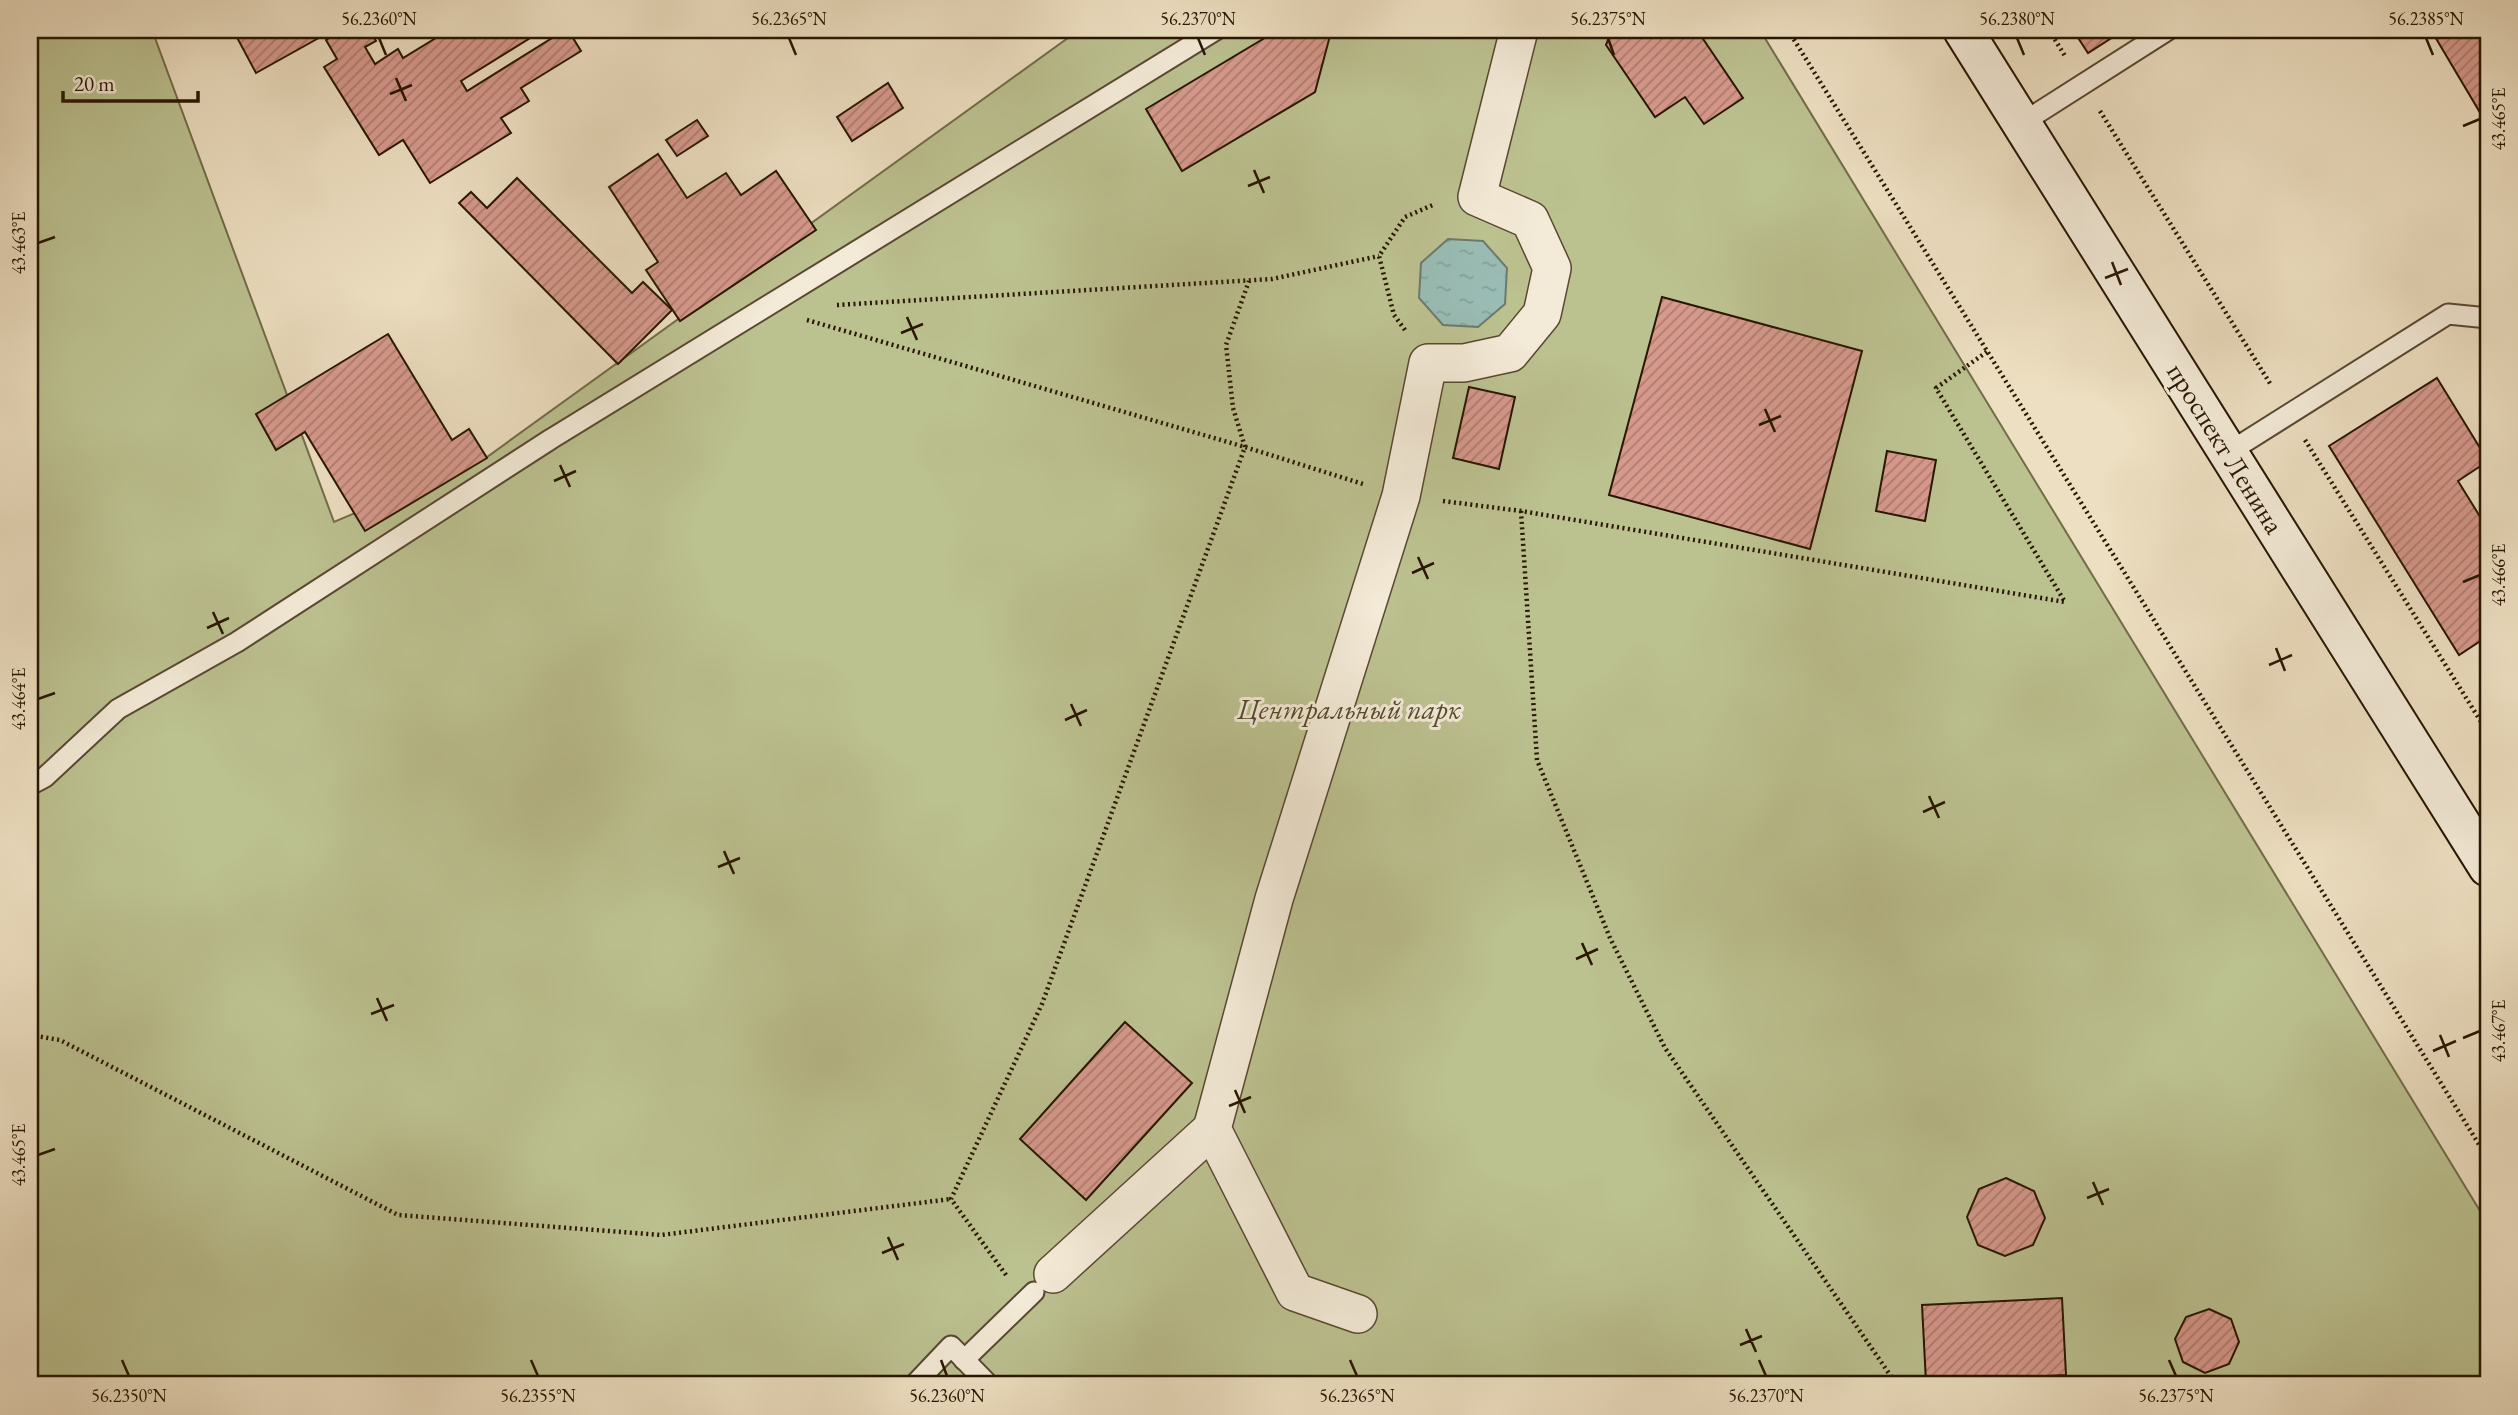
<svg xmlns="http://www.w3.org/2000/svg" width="2518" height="1415" font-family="'EB Garamond',serif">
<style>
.green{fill:#bcc190;stroke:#726c49;stroke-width:2}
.water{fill:url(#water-ripples);stroke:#6c7a6d;stroke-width:2}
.building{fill:url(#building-hatch);stroke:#281602;stroke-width:2}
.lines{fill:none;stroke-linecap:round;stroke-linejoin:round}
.lane-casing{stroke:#594832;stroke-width:23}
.street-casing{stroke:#594832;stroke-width:40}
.secondary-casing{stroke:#281602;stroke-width:42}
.path{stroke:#281602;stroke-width:4.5;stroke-dasharray:2 3.5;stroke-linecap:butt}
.lane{stroke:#f3ead7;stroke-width:19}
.street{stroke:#f3ead7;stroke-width:37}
.secondary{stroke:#f3ead7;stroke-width:38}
.ticks{fill:none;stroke:#281602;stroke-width:2.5}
.labels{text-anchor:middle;stroke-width:6;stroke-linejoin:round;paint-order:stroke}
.street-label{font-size:28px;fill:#281602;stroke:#f3ead7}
.park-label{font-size:28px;font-style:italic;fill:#54492d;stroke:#f3ead7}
.neatline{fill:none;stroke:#281602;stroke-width:2.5}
.ticks-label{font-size:18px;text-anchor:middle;fill:#281602}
</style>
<defs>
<pattern id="water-ripples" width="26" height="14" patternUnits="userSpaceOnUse" patternTransform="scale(1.75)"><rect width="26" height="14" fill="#99bcb4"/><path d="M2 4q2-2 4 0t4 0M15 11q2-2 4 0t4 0" fill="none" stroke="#84a199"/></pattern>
<pattern id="building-hatch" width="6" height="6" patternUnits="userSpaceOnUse" patternTransform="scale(1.75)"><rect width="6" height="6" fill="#d7998c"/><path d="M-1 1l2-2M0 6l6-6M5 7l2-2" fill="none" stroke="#ae7c70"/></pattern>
</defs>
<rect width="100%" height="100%" fill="#eddfc1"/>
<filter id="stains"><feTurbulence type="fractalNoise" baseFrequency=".00286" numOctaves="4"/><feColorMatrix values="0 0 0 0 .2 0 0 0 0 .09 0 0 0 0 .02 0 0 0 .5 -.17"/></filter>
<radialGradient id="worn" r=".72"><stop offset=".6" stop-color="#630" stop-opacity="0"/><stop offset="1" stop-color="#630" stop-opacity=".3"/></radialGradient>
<path class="green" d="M30 30H152L334 522 487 457 1079 30H1760L2488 1224V1385H30Z"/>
<path class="water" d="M1448 239 1483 241 1507 268 1505 304 1478 327 1443 325 1419 298 1421 263Z"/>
<g class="building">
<path d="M233 30H333L256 73Z"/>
<path d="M342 30H369L376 41 365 47 375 64 398 49 403 58 449 30H543L461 81 467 91 565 30H568L581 51 521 88 529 101 501 118 511 133 430 183 403 140 379 155 324 67 337 59 326 40Z"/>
<path d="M1278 30 1331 32 1315 92 1182 171 1146 109Z"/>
<path d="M1612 30H1697L1743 98 1704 124 1685 97 1655 117 1606 45Z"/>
<path d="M2073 30H2124L2088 53Z"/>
<path d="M2431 30H2488V126Z"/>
<path d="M888 83 903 108 852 141 837 117Z"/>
<path d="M697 120 708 136 677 156 666 140Z"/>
<path d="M658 154 687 198 726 173 741 195 776 171 816 230 680 321 646 270 658 262 609 187Z"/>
<path d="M517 178 632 293 643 282 672 310 618 364 459 203 471 192 487 208Z"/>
<path d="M1662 297 1862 351 1810 549 1609 495Z"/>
<path d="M388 334 452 440 469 429 487 458 365 531 305 432 276 450 256 414Z"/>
<path d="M2437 378 2488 461 2458 481 2487 528 2488 527V636L2459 655 2329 446Z"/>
<path d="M1469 387 1515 397 1499 469 1453 458Z"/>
<path d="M1887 451 1936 460 1925 521 1876 511Z"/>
<path d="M1125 1022 1192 1083 1086 1200 1020 1139Z"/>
<path d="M2006 1178 2034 1191 2045 1218 2033 1245 2005 1256 1978 1245 1967 1217 1979 1189Z"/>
<path d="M2062 1298 2066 1375 1926 1382 1922 1305Z"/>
<path d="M2209 1309 2231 1319 2239 1342 2229 1364 2205 1373 2183 1362 2175 1339 2186 1317Z"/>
</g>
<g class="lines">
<g class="lane-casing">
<g id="lane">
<path d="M2022 123 2168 30"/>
<path d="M2229 452 2448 314 2488 318"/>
<path d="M30 785 45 777 118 709 237 642 551 439 1216 30"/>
<path d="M964 1360 1034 1292"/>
<path d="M914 1385 951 1346 989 1385"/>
</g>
</g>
<g class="street-casing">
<g id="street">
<path d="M1053 1274 1212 1129"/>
<path d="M1358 1314 1295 1292 1212 1129 1274 899 1401 496 1428 363H1464L1510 353 1542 314 1552 268 1530 220 1477 197 1519 30"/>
</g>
</g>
<g class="secondary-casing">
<path id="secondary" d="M1963 30 2488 867"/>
</g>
<g class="path">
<path d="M1788 30 2488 1159"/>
<path d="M2049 30 2065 56"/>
<path d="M2100 111 2271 385"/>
<path d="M837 305 1272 279 1379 256"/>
<path d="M807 320 1245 447 1363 484"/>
<path d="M1405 330 1394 315 1379 256 1405 217 1435 204"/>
<path d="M2305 440 2488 733"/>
<path d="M1443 501 1521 511 2065 602 1936 388 1988 351"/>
<path d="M1521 511 1537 760 1610 938 1665 1048 1897 1385"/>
<path d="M30 1035 60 1040 398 1215 661 1235 951 1199"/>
<path d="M1006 1275 951 1199 1042 1004 1245 447 1233 408 1226 345 1249 281"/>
</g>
<use href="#lane" class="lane"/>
<use href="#street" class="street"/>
<use href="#secondary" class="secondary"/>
</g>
<path class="ticks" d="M379 38 386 55M789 38 796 55M1198 38 1205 55M1608 38 1614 55M2017 38 2024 55M2426 38 2433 55M396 78 406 101M390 94 412 85M2463 126 2480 119M1254 170 1264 193M1248 186 1270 177M38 243 55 237M2112 262 2121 285M2105 278 2128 269M907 317 917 340M901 333 923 324M1765 409 1775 432M1759 425 1781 416M560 465 570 487M554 481 576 471M1418 557 1428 579M1412 573 1434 563M2463 582 2480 575M213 612 223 634M207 628 229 618M2276 648 2285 671M2269 665 2292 655M38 699 55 693M1071 704 1081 726M1065 720 1087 710M1929 796 1939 818M1923 812 1945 802M724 851 734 874M718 867 740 858M1582 943 1592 965M1576 959 1598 949M377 998 387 1021M371 1014 394 1005M2440 1035 2449 1057M2463 1038 2480 1031M2433 1051 2456 1041M1235 1090 1245 1113M1229 1106 1251 1097M38 1155 55 1149M2093 1182 2103 1205M2087 1198 2109 1189M888 1237 898 1260M882 1253 904 1244M1746 1329 1756 1352M1740 1345 1762 1336M122 1360 129 1376M531 1360 538 1376M941 1360 947 1376M1350 1360 1357 1376M1759 1360 1766 1376M2169 1360 2176 1376"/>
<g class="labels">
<g class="street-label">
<text transform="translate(2226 448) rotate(58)" y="10">проспект Ленина</text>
</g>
<g class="park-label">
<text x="1349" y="719">Центральный парк</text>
</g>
</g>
<rect width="2518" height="1415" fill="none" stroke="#eddfc1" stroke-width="77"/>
<path d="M63 91v10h135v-10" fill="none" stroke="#281602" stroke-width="3.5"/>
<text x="74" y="91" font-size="21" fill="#281602" stroke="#f3ead7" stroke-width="5" paint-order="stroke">20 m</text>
<rect x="38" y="38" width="2442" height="1338" class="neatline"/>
<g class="ticks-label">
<text x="379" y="25">56.2360°N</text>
<text x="789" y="25">56.2365°N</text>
<text x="1198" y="25">56.2370°N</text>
<text x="1608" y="25">56.2375°N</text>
<text x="2017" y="25">56.2380°N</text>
<text x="2426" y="25">56.2385°N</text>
<text transform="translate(2499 119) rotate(-90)" y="6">43.465°E</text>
<text transform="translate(19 243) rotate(-90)" y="6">43.463°E</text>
<text transform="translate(2499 575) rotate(-90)" y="6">43.466°E</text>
<text transform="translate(19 699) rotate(-90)" y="6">43.464°E</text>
<text transform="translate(2499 1031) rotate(-90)" y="6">43.467°E</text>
<text transform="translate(19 1155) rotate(-90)" y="6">43.465°E</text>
<text x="129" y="1402">56.2350°N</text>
<text x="538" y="1402">56.2355°N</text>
<text x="947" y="1402">56.2360°N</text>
<text x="1357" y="1402">56.2365°N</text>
<text x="1766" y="1402">56.2370°N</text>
<text x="2176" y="1402">56.2375°N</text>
</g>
<rect width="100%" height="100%" filter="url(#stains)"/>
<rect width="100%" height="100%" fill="url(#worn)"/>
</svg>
